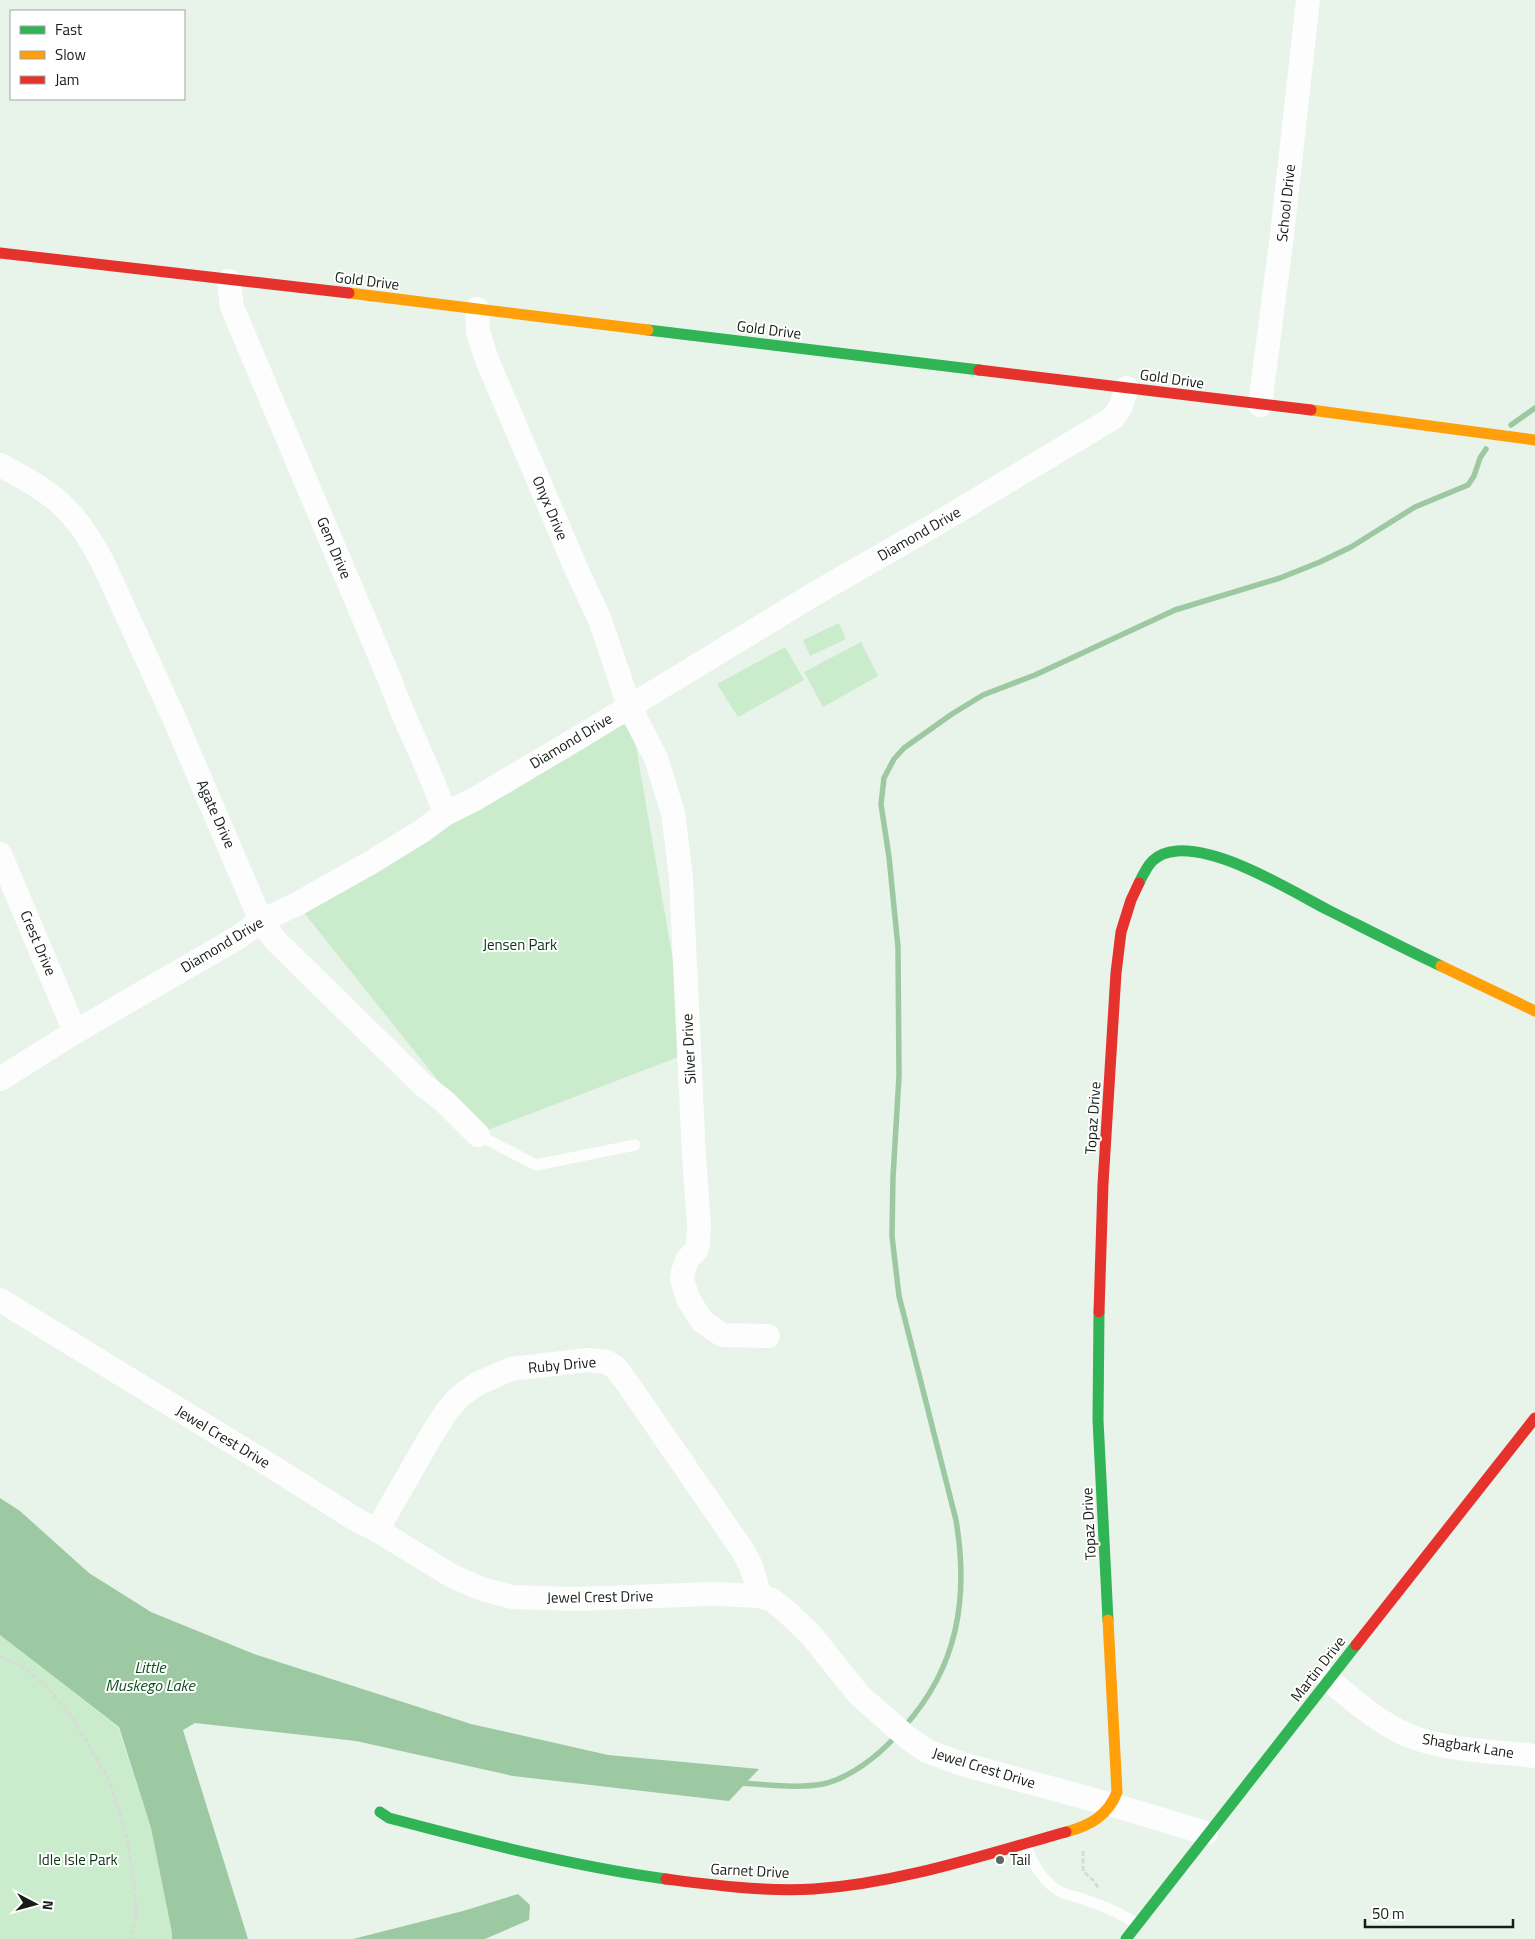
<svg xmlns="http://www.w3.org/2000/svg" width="1535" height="1939" font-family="'Titillium Web',sans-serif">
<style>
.green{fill:#caeccd}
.water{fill:#9dc9a2}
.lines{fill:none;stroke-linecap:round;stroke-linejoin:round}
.stream{stroke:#9dc9a2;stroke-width:5.5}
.path{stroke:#d7dad7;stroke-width:3;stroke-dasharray:5 2.5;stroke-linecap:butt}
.lane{stroke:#fcfdfc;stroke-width:11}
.street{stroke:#fcfdfc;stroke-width:24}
.fast{stroke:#30b455;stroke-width:11}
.slow{stroke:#ff9f0a;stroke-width:11}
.jam{stroke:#e5322d;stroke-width:11}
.poi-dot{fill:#606760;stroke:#fff;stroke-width:2}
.labels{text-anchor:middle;stroke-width:4;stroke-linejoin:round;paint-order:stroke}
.street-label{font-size:15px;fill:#161c16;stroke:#fff}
.park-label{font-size:15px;fill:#0a3514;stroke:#fff}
.poi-label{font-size:15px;fill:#161c16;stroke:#fff;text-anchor:start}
.water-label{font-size:16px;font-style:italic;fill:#0e4e1e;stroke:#fff}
</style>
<rect width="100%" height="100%" fill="#e8f3e9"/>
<g class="green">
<path d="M839 623 846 639 810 656 803 640Z"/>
<path d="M861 642 878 676 823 707 804 672Z"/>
<path d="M785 647 804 680 738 717 717 684Z"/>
<path d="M629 706 689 1053 480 1133 297 904Z"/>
<path d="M0 1635 118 1727 151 1828 172 1933V1939H0Z"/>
</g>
<g class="water">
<path d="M0 1498 20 1511 89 1573 151 1612 254 1654 471 1724 608 1755 759 1769 729 1801 513 1776 356 1741 195 1723 183 1730 248 1939H172V1933L151 1828 119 1727 0 1635Z"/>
<path d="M518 1894 530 1905 529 1920 485 1939H353L463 1911Z"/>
</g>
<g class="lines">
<g class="stream">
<path d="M1511 425 1535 408"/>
<path d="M904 1727C958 1667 969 1598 956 1520L899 1296 892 1236 893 1177 899 1076 898 947 889 857 881 804 884 778 894 759 904 748 952 714 983 695 1035 675 1175 610 1280 578 1320 562 1351 547 1415 507 1468 485 1474 476 1480 458 1486 449"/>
<path d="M738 1783C766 1784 795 1789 823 1784 850 1778 878 1756 896 1736"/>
</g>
<g class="path">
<path d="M0 1656 25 1668 48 1688 74 1720 109 1780 127 1837 134 1884 136 1918 131 1939"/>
<path d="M1083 1851V1871L1094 1881 1099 1889"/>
</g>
<g class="lane">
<path d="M478 1135 536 1165 635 1145"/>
<path d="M1025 1843C1032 1863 1042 1882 1061 1892 1067 1895 1074 1896 1080 1898 1100 1905 1119 1912 1137 1924"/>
</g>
<g class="street">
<path d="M229 281 232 307 390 680C406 726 430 768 445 814"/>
<path d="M477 309 478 332 487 360 578 573 600 620 629 706 656 758 673 813 681 878 694 1157 699 1224 698 1245 696 1250 687 1260 683 1272 682 1279 688 1299 702 1321 722 1335 768 1336"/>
<path d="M1260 405 1282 235 1308 0"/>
<path d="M0 465C54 493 75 509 103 563L174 718 261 921 275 940 423 1085 444 1101 478 1135"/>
<path d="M0 854 75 1032"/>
<path d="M0 1079 75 1032 237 938 261 921 297 904 370 863 422 831 445 814 475 799 578 738 816 593 938 523 1113 418 1120 408 1127 388"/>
<path d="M0 1300 263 1461 355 1519 377 1530 452 1576 482 1589 512 1597 576 1599 713 1594 760 1596 772 1600 786 1611 811 1635 859 1695 908 1738 927 1751 962 1764 1113 1805 1206 1833"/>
<path d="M377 1530 431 1436 447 1411 460 1396 477 1384 511 1369 588 1360 607 1362 616 1368 628 1384 743 1551 751 1566 760 1596"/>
<path d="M1329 1680C1353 1700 1378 1722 1407 1735 1446 1751 1493 1751 1535 1756"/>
</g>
<g class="fast">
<path d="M648 330 979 370"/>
<path d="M1139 883C1148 864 1154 853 1177 851 1222 848 1288 889 1328 910 1366 929 1403 948 1441 966"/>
<path d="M1099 1312 1098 1420 1108 1620"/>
<path d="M380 1812 389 1818C480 1842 572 1866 666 1879"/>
<path d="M1126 1939 1356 1645"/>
</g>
<g class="slow">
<path d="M349 293 648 330"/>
<path d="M1311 410 1535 440"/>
<path d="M1441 966 1535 1011"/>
<path d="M1066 1832C1089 1826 1108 1816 1117 1792L1108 1620"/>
</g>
<g class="jam">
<path d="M0 253 349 293"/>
<path d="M979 370 1311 410"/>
<path d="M1099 1312 1103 1184 1116 973 1121 932 1131 900 1139 883"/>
<path d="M1356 1645 1535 1418"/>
<path d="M666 1879C714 1885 765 1892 814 1889 900 1883 983 1855 1066 1832"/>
</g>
</g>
<circle class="poi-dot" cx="1000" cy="1860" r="5"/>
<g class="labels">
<g class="street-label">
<text transform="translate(1286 203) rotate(-84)" y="5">School Drive</text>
<text transform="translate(367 281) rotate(7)" y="5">Gold Drive</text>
<text transform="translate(769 330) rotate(7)" y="5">Gold Drive</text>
<text transform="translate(1172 379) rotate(8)" y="5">Gold Drive</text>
<text transform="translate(550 508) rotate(67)" y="5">Onyx Drive</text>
<text transform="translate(919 534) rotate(-30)" y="5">Diamond Drive</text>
<text transform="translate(334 548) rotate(67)" y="5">Gem Drive</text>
<text transform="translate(571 741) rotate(-31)" y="5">Diamond Drive</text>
<text transform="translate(216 814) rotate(66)" y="5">Agate Drive</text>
<text transform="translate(38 943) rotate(67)" y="5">Crest Drive</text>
<text transform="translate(222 945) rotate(-31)" y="5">Diamond Drive</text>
<text transform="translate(689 1049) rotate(-93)" y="5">Silver Drive</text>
<text transform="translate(1093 1118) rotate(-86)" y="5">Topaz Drive</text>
<text transform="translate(562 1365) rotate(-5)" y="5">Ruby Drive</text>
<text transform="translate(223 1437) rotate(31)" y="5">Jewel Crest Drive</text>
<text transform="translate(1089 1524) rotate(-93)" y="5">Topaz Drive</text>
<text transform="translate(600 1597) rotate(-1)" y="5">Jewel Crest Drive</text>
<text transform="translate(1318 1669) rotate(-52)" y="5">Martin Drive</text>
<text transform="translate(1468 1746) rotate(9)" y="5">Shagbark Lane</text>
<text transform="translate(984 1768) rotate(17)" y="5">Jewel Crest Drive</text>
<text transform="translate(750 1871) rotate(3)" y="5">Garnet Drive</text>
</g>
<g class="park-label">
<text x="520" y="950">Jensen Park</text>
<text x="78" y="1865">Idle Isle Park</text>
</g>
<g class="poi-label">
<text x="1010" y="1865">Tail</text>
</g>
<g class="water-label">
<text x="150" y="1673">Little<tspan x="150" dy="18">Muskego Lake</tspan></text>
</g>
</g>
<rect x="10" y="10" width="175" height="90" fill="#ffffff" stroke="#a2a4a2"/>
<rect x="20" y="26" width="25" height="8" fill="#30b455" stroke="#a2a4a2"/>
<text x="55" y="35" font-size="15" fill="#161c16">Fast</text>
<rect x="20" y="51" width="25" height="8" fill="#ff9f0a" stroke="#a2a4a2"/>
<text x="55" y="60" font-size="15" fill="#161c16">Slow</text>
<rect x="20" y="76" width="25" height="8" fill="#e5322d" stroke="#a2a4a2"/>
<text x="55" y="85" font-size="15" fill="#161c16">Jam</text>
<g transform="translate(35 1904) rotate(96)" stroke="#ffffff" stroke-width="4" paint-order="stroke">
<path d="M0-4L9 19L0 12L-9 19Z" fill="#161c16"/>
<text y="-8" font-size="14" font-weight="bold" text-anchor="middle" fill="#161c16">N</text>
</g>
<path d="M1365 1919v8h148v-8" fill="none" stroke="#161c16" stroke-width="2.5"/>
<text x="1372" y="1919" font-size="15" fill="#161c16" stroke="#ffffff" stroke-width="4" paint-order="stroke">50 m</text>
</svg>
